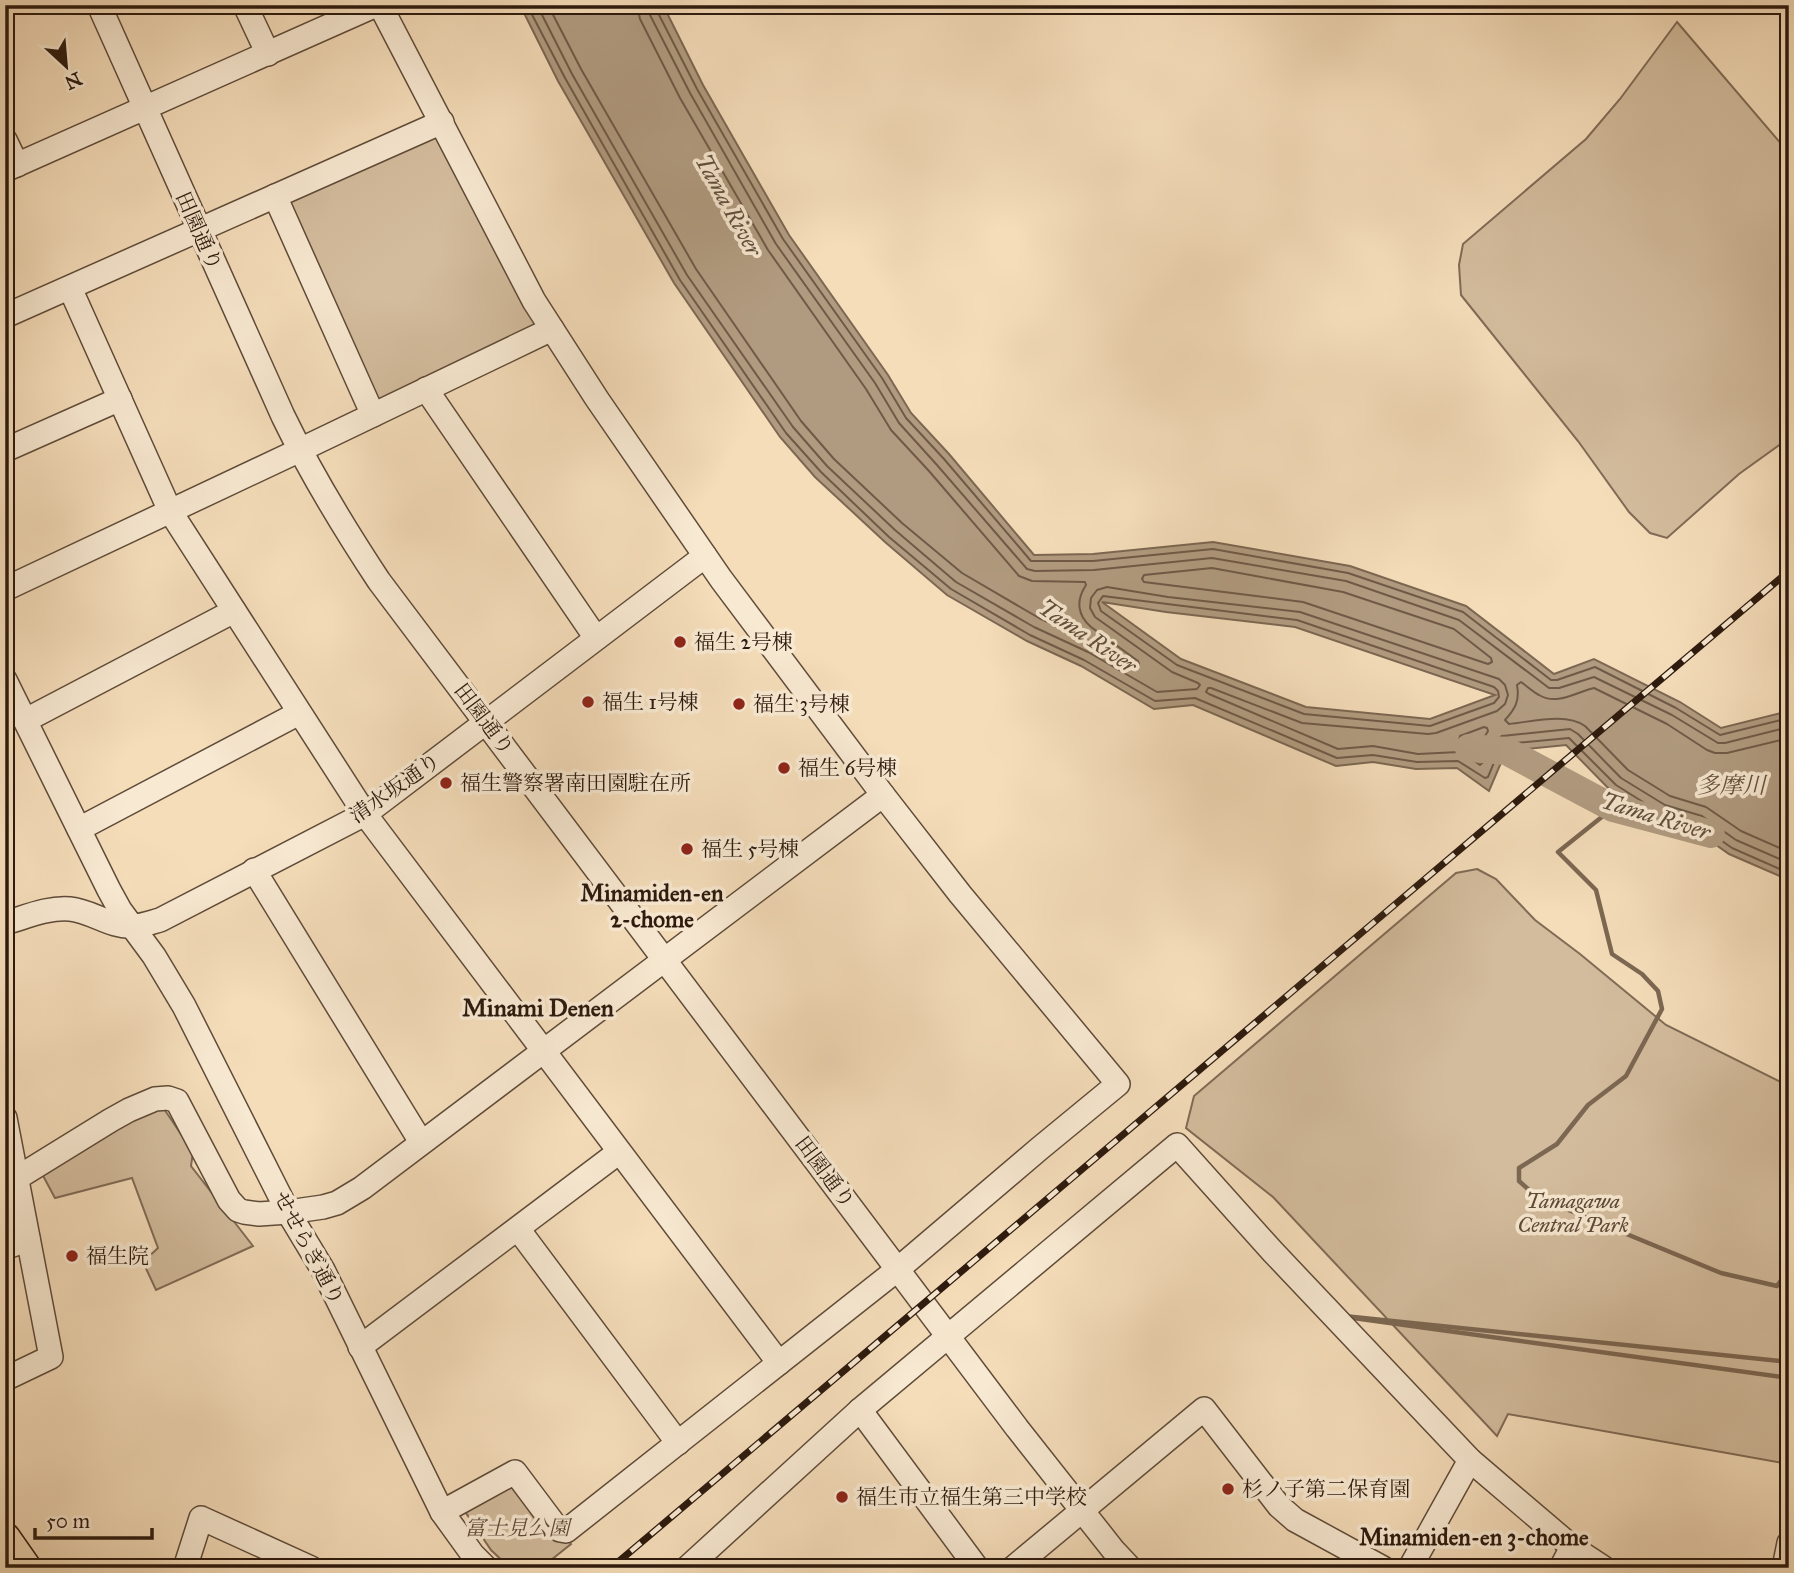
<svg xmlns="http://www.w3.org/2000/svg" width="1794" height="1573" font-family="'IM FELL Great Primer','Noto Serif JP',serif">
<style>
.green{fill:#d3bc9d;stroke:#806b56;stroke-width:2}
.water{fill:#b19b80;stroke:#7c6752;stroke-width:2;fill-rule:evenodd}
.lines{fill:none;stroke-linecap:round;stroke-linejoin:round}
.shore{stroke:#6f5a47;stroke-width:2}
.stream{stroke:#7c6752;stroke-width:4.5}
.river{stroke:#b19b80;stroke-width:28}
.minor-casing{stroke:#5f4b39;stroke-width:26}
.major-casing{stroke:#2d1a0e;stroke-width:33}
.minor{stroke:#f8e9d2;stroke-width:23}
.major{stroke:#f5ddba;stroke-width:30}
.rail-casing{stroke:#2d1a0e;stroke-width:7}
.rail{stroke:#f8e9d2;stroke-width:4.5;stroke-dasharray:13;stroke-linecap:butt}
.poi-dot{fill:#8f2418;stroke:#f8e9d2;stroke-width:2.5}
.labels{text-anchor:middle;stroke-width:7;stroke-linejoin:round;paint-order:stroke}
.street-label{font-size:21px;fill:#2d1a0e;stroke:#f8e9d2}
.poi-label{font-size:21px;fill:#2d1a0e;stroke:#f8e9d2;text-anchor:start}
.park-label{font-size:21px;font-style:italic;fill:#5f4b39;stroke:#f8e9d2}
.water-label{font-size:23px;font-style:italic;fill:#624e3c;stroke:#f8e9d2}
.neighbourhood-label{font-size:23px;font-weight:bold;fill:#2d1a0e;stroke:#f8e9d2}
.quarter-label{font-size:24px;font-weight:bold;fill:#2d1a0e;stroke:#f8e9d2}
</style>
<rect width="100%" height="100%" fill="#f5ddba"/>
<filter id="stains"><feTurbulence type="fractalNoise" baseFrequency=".00286" numOctaves="4"/><feColorMatrix values="0 0 0 0 .2 0 0 0 0 .09 0 0 0 0 .02 0 0 0 .5 -.17"/></filter>
<radialGradient id="worn" r=".72"><stop offset=".6" stop-color="#630" stop-opacity="0"/><stop offset="1" stop-color="#630" stop-opacity=".3"/></radialGradient>
<g class="green">
<path d="M1677 22 1789 153V438L1739 474 1667 538 1650 533 1629 512 1578 441 1461 295 1459 265 1463 244 1586 139 1620 99Z"/>
<path d="M439 126 546 324 378 408 283 195Z"/>
<path d="M1477 869 1496 879 1535 920 1580 954 1666 1025 1789 1086V1464L1508 1414 1497 1436 1273 1197 1186 1128 1194 1096 1456 873Z"/>
<path d="M160 1103 193 1152 191 1166 253 1246 156 1290 143 1262 158 1248 132 1178 55 1198 41 1172Z"/>
<path d="M521 1479 571 1544 541 1568H510L491 1550 464 1510Z"/>
</g>
<path class="water" d="M520 5H663L703 85 789 235 888 375 911 413 949 454 1034 555 1093 554 1213 542 1350 566 1466 606 1554 674 1594 659 1680 702 1721 728 1789 711V880L1729 854 1695 830 1659 820 1611 791 1566 745 1506 751 1489 791 1457 768 1416 769 1373 762 1336 766 1193 705 1154 709 1081 666 1027 641 947 595 885 542 815 477 780 437 674 283 558 81ZM1102 602 1166 612 1295 627 1495 695 1430 719 1306 707 1181 659Z"/>
<g class="lines">
<g class="shore">
<path d="M527 5 565 78 680 280 786 433 821 472 889 537 951 589 1030 635 1084 660 1155 701 1195 698 1337 758 1373 755 1417 762 1458 761 1485 778 1488 777 1500 748 1504 744 1569 738 1616 785 1662 814 1698 824 1732 848 1789 873"/>
<path d="M537 5 572 74 687 275 793 427 827 466 895 530 956 582 1034 627 1088 652 1157 692 1197 689 1200 685 1198 683 1172 672 1095 617 1090 608 1091 598 1097 590 1107 587 1168 597 1300 612 1499 679 1505 685 1508 695 1505 704 1497 711 1436 733 1428 734 1302 723 1211 688H1208L1206 692 1209 694 1338 749 1373 746 1418 754 1459 752 1465 754 1480 765C1490 758 1489 743 1502 736L1570 729 1578 734 1621 778 1665 805 1702 816 1736 840 1789 863"/>
<path d="M548 5 581 69 696 269 801 421 834 459 902 523 962 573 1039 618 1093 643 1135 667H1138L1139 664 1138 661 1091 627C1077 615 1076 600 1086 585L1085 582 1032 581 1019 576 929 471 891 430 866 389 768 250 680 98 640 19 637 5"/>
<path d="M648 5 650 15 690 93 776 244 875 383 899 423 937 465 1027 569 1035 571 1094 570 1212 558 1346 581 1459 620 1549 688H1559L1594 677 1672 715 1718 743H1725L1789 727"/>
<path d="M656 5 657 11 697 89 783 239 882 378 906 418 944 459 1031 561H1093L1213 549 1348 573 1463 612 1551 680H1557L1595 667 1676 708 1720 735 1789 718"/>
<path d="M1212 568 1343 592 1454 629 1491 658 1492 662 1488 664 1303 602 1144 582 1142 579 1144 575Z"/>
<path d="M1103 596 1297 620 1494 687 1498 691 1499 697 1494 703 1430 726 1304 714 1177 665 1101 611 1098 603Z"/>
<path d="M1484 727 1487 728 1488 731 1478 748 1459 741 1460 736Z"/>
<path d="M1789 738 1727 753H1715L1707 750 1667 724 1594 688C1576 692 1557 706 1539 695 1533 692 1527 686 1521 682L1517 685C1520 701 1515 709 1505 720L1509 724C1531 722 1566 712 1585 726L1628 770 1670 796 1706 807 1741 831 1789 852"/>
</g>
<g class="stream">
<path d="M1613 808 1558 852 1596 890 1612 954 1642 974 1658 991 1662 1009 1626 1076 1588 1105 1557 1144 1519 1168V1181L1537 1197 1721 1273 1777 1286 1787 1272 1789 1273"/>
<path d="M1344 1316 1789 1362"/>
<path d="M1346 1317 1789 1378"/>
</g>
<path class="river" d="M1469 748 1506 751 1613 808 1711 834"/>
<g class="minor-casing">
<g id="minor">
<path d="M99 5 283 416C311 474 344 528 379 581L1017 1428 1114 1551 1130 1568"/>
<path d="M245 5 268 54"/>
<path d="M380 5 534 301 597 399 721 579 883 795 960 894 1118 1084 1039 1149 898 1269 566 1531 560 1530 554 1524 515 1472 442 1512"/>
<path d="M5 140 17 165"/>
<path d="M5 170 376 5"/>
<path d="M275 196 373 415"/>
<path d="M70 288 170 511 365 814 779 1363"/>
<path d="M5 316 442 122"/>
<path d="M426 389 596 638"/>
<path d="M5 450 120 399"/>
<path d="M5 589 300 450 552 329"/>
<path d="M5 680 109 890 120 910 154 956 184 1006 288 1212 323 1270 442 1512 473 1555 486 1568"/>
<path d="M26 720 234 611"/>
<path d="M79 829 299 713"/>
<path d="M254 870 421 1142"/>
<path d="M5 923C26 917 48 907 70 909 92 911 111 928 133 926 142 926 152 922 160 920L365 814 705 556"/>
<path d="M5 1118 51 1357 5 1379"/>
<path d="M17 1178 111 1120 129 1110 155 1099 168 1098 177 1101 229 1200 238 1210 244 1212 259 1214 288 1212 323 1207 337 1203 362 1188 883 795"/>
<path d="M518 1229 678 1443"/>
<path d="M5 1248 28 1239"/>
<path d="M360 1347 619 1152"/>
<path d="M860 1410 977 1568"/>
<path d="M185 1568 201 1518 311 1568"/>
<path d="M687 1568 860 1410 1177 1145 1273 1252 1470 1460 1572 1547 1604 1568"/>
<path d="M1013 1568 1204 1409 1279 1506 1295 1520 1383 1568"/>
<path d="M1410 1568 1470 1460"/>
<path d="M1561 1568 1572 1547"/>
<path d="M1784 1568 1789 1543"/>
</g>
</g>
<g class="major-casing">
<path id="major" d="M5 1538 26 1568"/>
</g>
<use href="#minor" class="minor"/>
<use href="#major" class="major"/>
<g class="rail-casing">
<path id="rail" d="M611 1568 1789 571"/>
</g>
<use href="#rail" class="rail"/>
</g>
<g class="poi-dot">
<circle cx="680" cy="642" r="7"/>
<circle cx="588" cy="702" r="7"/>
<circle cx="739" cy="704" r="7"/>
<circle cx="784" cy="768" r="7"/>
<circle cx="446" cy="783" r="7"/>
<circle cx="687" cy="849" r="7"/>
<circle cx="72" cy="1256" r="7"/>
<circle cx="1228" cy="1489" r="7"/>
<circle cx="842" cy="1497" r="7"/>
</g>
<g class="labels">
<g class="street-label">
<text transform="translate(199 231) rotate(66)" y="7">田園通り</text>
<text transform="translate(484 719) rotate(53)" y="7">田園通り</text>
<text transform="translate(395 788) rotate(-35)" y="7">清水坂通り</text>
<text transform="translate(825 1172) rotate(53)" y="7">田園通り</text>
<text transform="translate(309 1248) rotate(62)" y="7">せせらぎ通り</text>
</g>
<g class="poi-label">
<text x="694" y="649">福生 2号棟</text>
<text x="602" y="709">福生 1号棟</text>
<text x="753" y="711">福生 3号棟</text>
<text x="798" y="775">福生 6号棟</text>
<text x="460" y="790">福生警察署南田園駐在所</text>
<text x="701" y="856">福生 5号棟</text>
<text x="86" y="1263">福生院</text>
<text x="1242" y="1496">杉ノ子第二保育園</text>
<text x="856" y="1504">福生市立福生第三中学校</text>
</g>
<g class="park-label">
<text x="1573" y="1208">Tamagawa<tspan x="1573" dy="24">Central Park</tspan></text>
<text x="517" y="1535">富士見公園</text>
</g>
<g class="water-label">
<text transform="translate(729 205) rotate(61)" y="8">Tama River</text>
<text transform="translate(1088 636) rotate(34)" y="8">Tama River</text>
<text x="1731" y="793">多摩川</text>
<text transform="translate(1656 816) rotate(17)" y="8">Tama River</text>
</g>
<g class="neighbourhood-label">
<text x="652" y="901">Minamiden-en<tspan x="652" dy="26">2-chome</tspan></text>
<text x="1474" y="1545">Minamiden-en 3-chome</text>
</g>
<g class="quarter-label">
<text x="538" y="1016">Minami Denen</text>
</g>
</g>
<rect width="1794" height="1573" fill="none" stroke="#f5ddba" stroke-width="28"/>
<rect x="7" y="7" width="1780" height="1559" fill="none" stroke="#2d1a0e" stroke-width="3.5"/>
<rect x="14" y="14" width="1766" height="1545" fill="none" stroke="#2d1a0e" stroke-width="2"/>
<g transform="translate(66 66) rotate(154)" stroke="#f8e9d2" stroke-width="5" paint-order="stroke">
<path d="M0-5L12 26L0 18L-12 26Z" fill="#2d1a0e"/>
<text y="-10" font-size="19" font-weight="bold" text-anchor="middle" fill="#2d1a0e">N</text>
</g>
<path d="M35 1528v10h117v-10" fill="none" stroke="#2d1a0e" stroke-width="3.5"/>
<text x="46" y="1528" font-size="21" fill="#2d1a0e" stroke="#f8e9d2" stroke-width="5" paint-order="stroke">50 m</text>
<rect width="100%" height="100%" filter="url(#stains)"/>
<rect width="100%" height="100%" fill="url(#worn)"/>
</svg>
